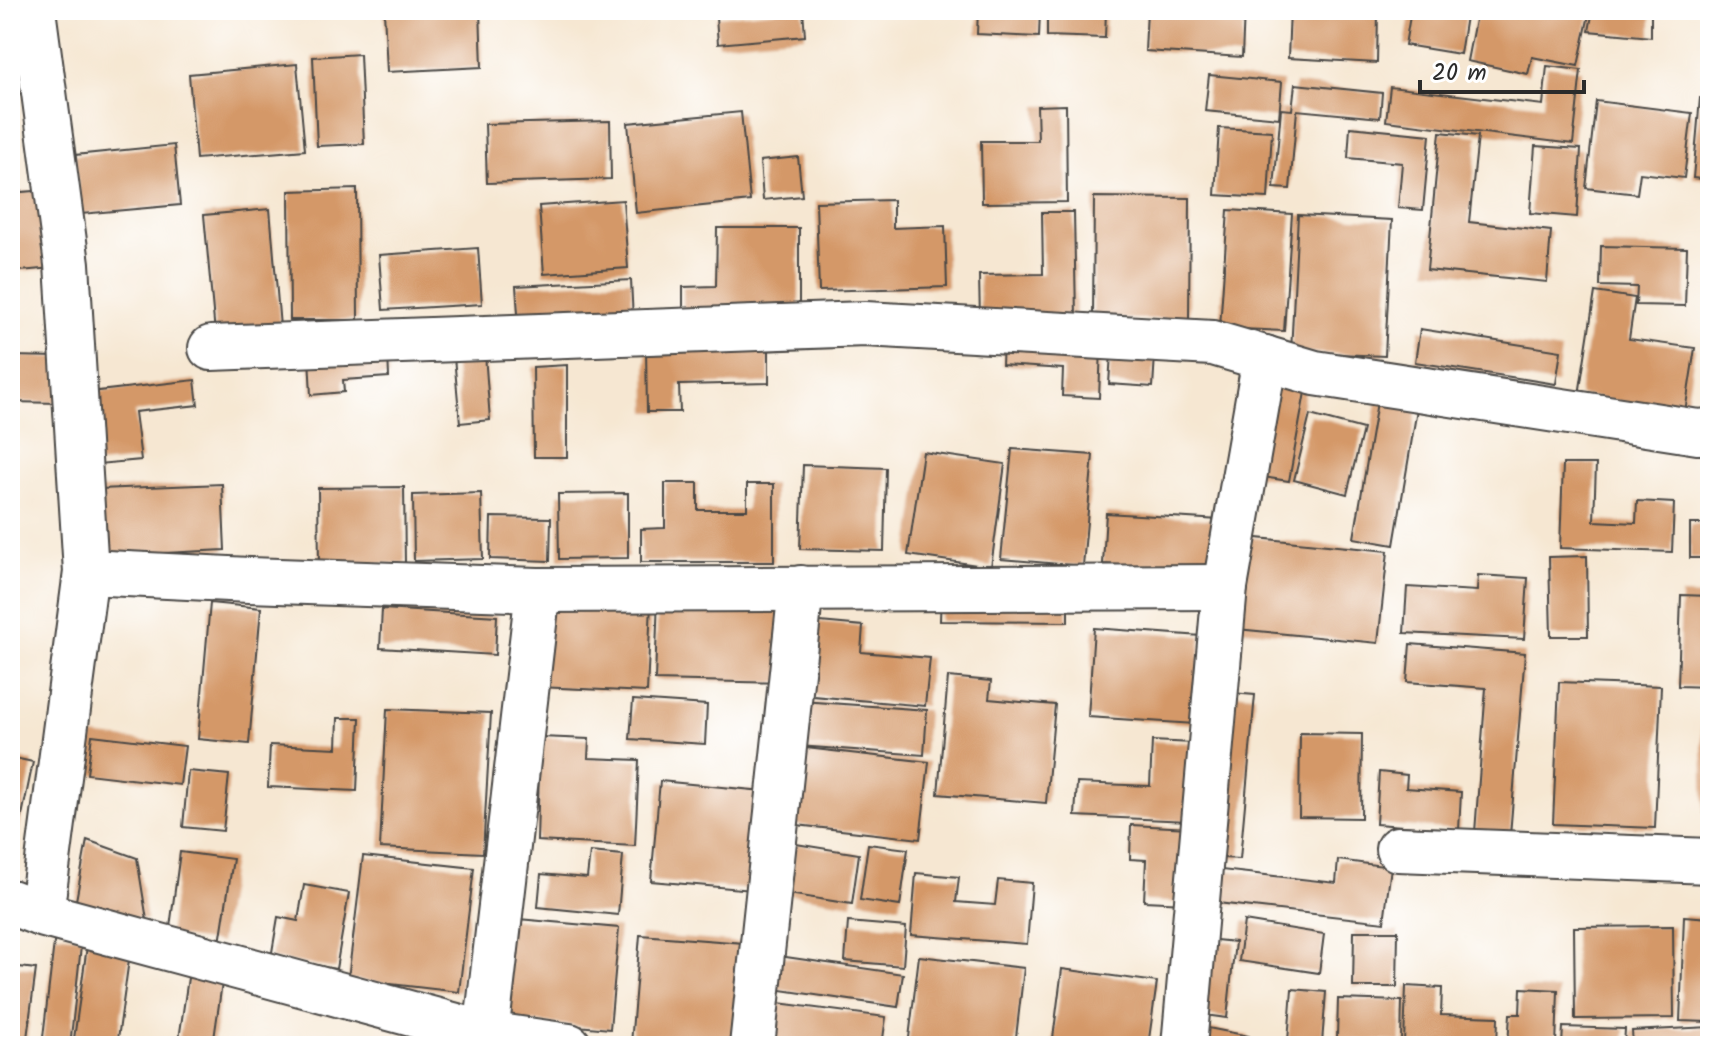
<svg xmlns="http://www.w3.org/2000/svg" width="1720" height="1056" font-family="Kalam,sans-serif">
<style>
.building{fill:#d49867}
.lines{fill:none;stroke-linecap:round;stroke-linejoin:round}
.street-casing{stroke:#494744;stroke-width:48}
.street{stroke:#fff;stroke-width:44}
</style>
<rect width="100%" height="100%" fill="#fff"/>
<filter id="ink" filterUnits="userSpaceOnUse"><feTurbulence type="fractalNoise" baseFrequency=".0125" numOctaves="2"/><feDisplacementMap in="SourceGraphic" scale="16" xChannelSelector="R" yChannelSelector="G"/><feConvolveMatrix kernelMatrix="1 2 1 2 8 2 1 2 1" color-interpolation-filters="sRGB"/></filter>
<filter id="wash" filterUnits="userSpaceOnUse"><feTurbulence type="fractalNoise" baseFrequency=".006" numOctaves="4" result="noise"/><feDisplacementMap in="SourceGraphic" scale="32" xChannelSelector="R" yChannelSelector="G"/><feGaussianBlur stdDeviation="1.8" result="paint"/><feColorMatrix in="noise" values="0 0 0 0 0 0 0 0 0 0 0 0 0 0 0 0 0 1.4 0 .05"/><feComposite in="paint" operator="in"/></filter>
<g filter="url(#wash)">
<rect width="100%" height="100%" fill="#f6e7d2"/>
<g id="blocks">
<g class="building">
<path d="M384 10H412V13L480 10 482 67 387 72Z"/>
<path d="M784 10H803L805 36 718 44 716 17Z"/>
<path d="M978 10H1040L1039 37 977 34Z"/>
<path d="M1047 10H1106L1105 38 1047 36Z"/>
<path d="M1147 10H1244L1242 57 1145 51Z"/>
<path d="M1290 10H1378L1377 63 1288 58Z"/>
<path d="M1411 10H1467L1460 54 1405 45Z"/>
<path d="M1477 10H1590L1578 66 1532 57 1528 74 1467 61Z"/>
<path d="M1593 10H1651V37L1589 31Z"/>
<path d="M360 54 364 144 317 146 313 57Z"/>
<path d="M297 64 305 150 196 159 189 74Z"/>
<path d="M1547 66 1581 70 1573 144 1386 121 1390 87 1543 105Z"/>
<path d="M1209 75 1282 82 1279 118 1205 111Z"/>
<path d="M1295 84 1382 93 1380 118 1297 110 1290 189 1274 188 1281 109 1292 110Z"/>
<path d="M1700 98 1710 99V180L1693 178Z"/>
<path d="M1596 101 1692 113 1684 178 1640 173 1637 194 1586 188Z"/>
<path d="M1066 105 1067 202 982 203 981 141H1038L1037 106Z"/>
<path d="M741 112 750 201 636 213 628 123Z"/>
<path d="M610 121 611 179 487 183 485 124Z"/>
<path d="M1350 127 1430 135 1423 210 1398 208 1402 163 1348 158Z"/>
<path d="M1219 128 1272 131 1268 198 1215 195Z"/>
<path d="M1440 132 1478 136 1469 222 1551 231 1547 282 1427 270Z"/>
<path d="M174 145 180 205 81 214 75 155Z"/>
<path d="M1535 146 1581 149 1577 217 1530 213Z"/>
<path d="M798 157 802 196 763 200 760 161Z"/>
<path d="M357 189 358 320H290L289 191Z"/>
<path d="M46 190 52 268 10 272V193Z"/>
<path d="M1094 197 1190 198 1189 319H1093Z"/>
<path d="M623 200 628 268 544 274 539 206Z"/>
<path d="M893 200V228L945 226 947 287 819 291 816 202Z"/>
<path d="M270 209 280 327 215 333 204 215Z"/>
<path d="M1228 210 1292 214 1284 331 1220 328Z"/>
<path d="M1042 212H1074L1076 317 980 319 979 275 1043 274Z"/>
<path d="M1298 215 1392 220 1385 356 1291 352Z"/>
<path d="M717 228H799V317H683V287L716 286Z"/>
<path d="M1601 246 1687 248 1685 306 1636 305 1637 287 1600 286Z"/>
<path d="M478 248 482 304 383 310 379 255Z"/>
<path d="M631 280 633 320 519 327 516 286Z"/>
<path d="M1595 292 1635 298 1629 339 1695 348 1685 412 1579 395Z"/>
<path d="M1420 329 1561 351 1556 384 1415 362Z"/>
<path d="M1003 342 1101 347 1099 398 1062 396 1063 369 1002 365Z"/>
<path d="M769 345V383L679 385 680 412H647L646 348Z"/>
<path d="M388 353 389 377 343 380 344 392 311 395 309 357Z"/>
<path d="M1111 353 1155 355 1153 387 1109 384Z"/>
<path d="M485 354 490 420 460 423 454 357Z"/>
<path d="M10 356 60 357V403L10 402Z"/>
<path d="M567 365V457H534L533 367Z"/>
<path d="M1269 375 1307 381 1289 481 1250 475Z"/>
<path d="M195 380 198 405 135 412 141 460 98 464 90 392Z"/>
<path d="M1378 396 1418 403 1394 545 1354 538Z"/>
<path d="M1310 415 1363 429 1347 494 1294 480Z"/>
<path d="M1012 449 1093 455 1083 566 1001 559Z"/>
<path d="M923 452 1005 464 991 567 908 555Z"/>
<path d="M1563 464H1596L1594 521 1636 523 1637 501 1674 503 1672 552 1560 548Z"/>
<path d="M803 465 886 468 884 551 800 549Z"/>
<path d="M665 483H698V510H747V484H774V562H641V529L665 528Z"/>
<path d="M222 484 225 550 102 556 99 489Z"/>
<path d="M404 487 405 563 319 565 318 488Z"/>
<path d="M481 493 483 559 414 561 413 495Z"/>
<path d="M628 493V558L559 559 558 494Z"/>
<path d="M1106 513 1220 520 1217 571 1103 564Z"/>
<path d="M491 517 551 518 550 561 490 559Z"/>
<rect x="1690" y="524" width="20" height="34"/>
<path d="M1247 537 1388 551 1378 643 1237 629Z"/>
<path d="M1587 556 1588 636H1551L1549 557Z"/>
<path d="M1478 575 1528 578 1524 639 1404 633 1407 587 1477 591Z"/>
<path d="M941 591 1068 592V622L940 621Z"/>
<path d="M1681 595 1710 596V687L1678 686Z"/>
<path d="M658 596 789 599 787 683 655 680Z"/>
<path d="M542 599 651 604 647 692 539 687Z"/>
<path d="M210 603 261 608 249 744 198 739Z"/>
<path d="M382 609 497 616 495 655 380 648Z"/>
<path d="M809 621 863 626 861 652 930 658 925 706 802 695Z"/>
<path d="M1094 628 1201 636 1195 724 1088 717Z"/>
<path d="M1410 644 1525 653 1510 835 1475 832 1486 688 1407 682Z"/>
<path d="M948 677 991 681 989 699 1055 705 1046 803 938 794Z"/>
<path d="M1559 682 1661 686 1655 828 1553 824Z"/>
<path d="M1219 692 1255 695 1240 859 1204 857Z"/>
<path d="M633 700 707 705 705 744 630 739Z"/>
<path d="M801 701 927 710 924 755 798 746Z"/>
<path d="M1701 702H1710V852H1705Z"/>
<path d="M387 709 491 713 483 853 380 848Z"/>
<path d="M338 718H360L357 791 268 787 270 745 337 748Z"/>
<path d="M1300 733 1362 734 1361 818 1299 817Z"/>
<path d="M92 735 185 746 180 785 87 774Z"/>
<path d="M540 737 589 739 588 758 639 760 635 846 537 841Z"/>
<path d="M1152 741 1193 743 1189 821 1075 816 1077 783 1150 786Z"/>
<path d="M797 747 929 762 920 839 788 824Z"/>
<path d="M10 757 33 762 15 850H10Z"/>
<path d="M188 771 229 775 223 831 183 827Z"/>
<path d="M1379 772 1407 775 1406 788 1461 792 1459 830 1376 824Z"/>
<path d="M660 781 763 791 753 890 651 881Z"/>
<path d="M1131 825 1190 828 1186 903 1144 901 1146 860 1130 859Z"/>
<path d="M87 840 137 858 147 920 75 906Z"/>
<path d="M796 844 859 854 852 904 788 894Z"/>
<path d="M868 844 908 849 900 906 860 900Z"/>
<path d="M180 852 233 859 220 943 169 935Z"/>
<path d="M590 852 623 855 618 915 538 907 541 874 587 878Z"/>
<path d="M363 856 474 868 459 992 348 979Z"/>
<path d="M1338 860 1391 867 1384 922 1209 902 1213 869 1336 883Z"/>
<path d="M916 873 959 877 956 902 995 905 998 880 1032 883 1027 944 911 935Z"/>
<path d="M304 885 349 893 336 969 271 958 278 917 298 921Z"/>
<path d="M1684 916 1710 918V1022L1680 1021Z"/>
<path d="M507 918 619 928 610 1029 499 1019Z"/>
<path d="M1244 921 1324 934 1319 973 1239 961Z"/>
<path d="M848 922 906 927 903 966 845 961Z"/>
<path d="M1673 926 1674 1018 1575 1019 1574 927Z"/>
<path d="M1354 931H1398L1397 987H1353Z"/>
<path d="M55 934 82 937 70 1046H42Z"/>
<path d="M640 935 744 943 735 1046H650L631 1044Z"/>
<path d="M88 939 131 945 117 1046H73Z"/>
<path d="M1206 939 1235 942 1227 1018 1197 1014Z"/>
<path d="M779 956 903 974 898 1007 774 989Z"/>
<path d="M919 956 1024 968 1015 1046H908Z"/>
<path d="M10 966 36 969 26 1046H10Z"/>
<path d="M1062 969 1157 982 1148 1046H1052Z"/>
<path d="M189 971 223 976 213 1046H178Z"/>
<path d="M1406 986 1442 988 1441 1015 1498 1017 1497 1046 1404 1044Z"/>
<path d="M1521 988 1558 990 1556 1046H1508L1510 1014H1520Z"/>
<path d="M1292 989 1326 992 1322 1043 1288 1041Z"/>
<path d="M1338 999 1402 1001 1401 1042 1337 1039Z"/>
<path d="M770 1002 886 1017 882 1046H763Z"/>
<path d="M1198 1026 1249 1036 1247 1046H1194Z"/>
<path d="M1563 1027 1625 1029 1624 1046H1562Z"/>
<path d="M1710 1027V1046H1633L1632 1031Z"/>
</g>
</g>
</g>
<g filter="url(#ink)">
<use href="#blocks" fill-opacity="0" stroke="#494744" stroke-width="2"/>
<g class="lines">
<g class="street-casing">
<g id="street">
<path d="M33 10 67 264 86 572 41 914"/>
<path d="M211 348 865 324 1213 343 1315 373 1698 432 1710 431"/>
<path d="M86 572 249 580 538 590 1225 587"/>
<path d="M1398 849 1710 861"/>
<path d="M10 902 41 914 486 1034 569 1046"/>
<path d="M486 1034 538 590"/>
<path d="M752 1046 801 588"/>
<path d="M1184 1046 1225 587 1265 358"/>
</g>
</g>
<use href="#street" class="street"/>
</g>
</g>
<rect width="1720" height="1056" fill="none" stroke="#fff" stroke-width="40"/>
<path d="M1420 80v12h164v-12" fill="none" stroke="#2b2b2b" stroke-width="4"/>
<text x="1432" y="80" font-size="24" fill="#2b2b2b" stroke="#ffffff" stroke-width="6" paint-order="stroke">20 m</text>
</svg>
